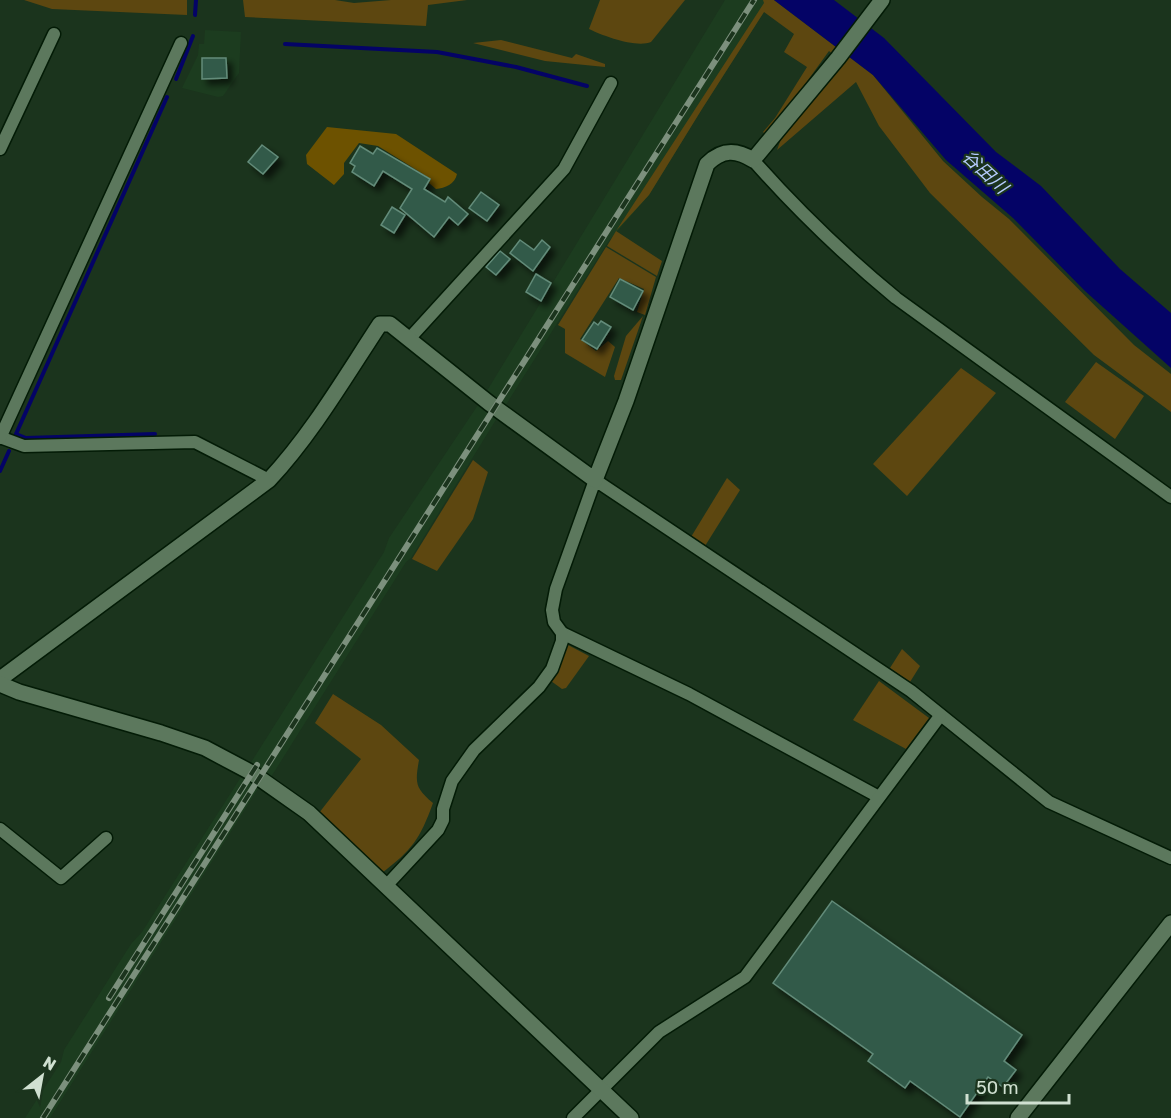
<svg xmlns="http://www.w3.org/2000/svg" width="1171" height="1118" font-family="Rubik,'Noto Sans JP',sans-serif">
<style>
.built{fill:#1c3c1f}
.green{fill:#5d4710}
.forest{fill:#6d5200}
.water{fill:#040366}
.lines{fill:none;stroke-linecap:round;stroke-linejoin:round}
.stream{stroke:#040366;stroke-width:4}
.building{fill:#325a4a;stroke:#638c7a;stroke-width:1.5;filter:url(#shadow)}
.minor-casing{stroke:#031b06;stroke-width:15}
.tertiary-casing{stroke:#031b06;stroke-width:18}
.minor{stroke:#5c785d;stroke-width:12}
.tertiary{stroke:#5c785d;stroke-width:15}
.rail-casing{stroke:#7c907d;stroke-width:6}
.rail{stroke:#1b341d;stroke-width:4;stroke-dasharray:11;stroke-linecap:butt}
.labels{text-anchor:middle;stroke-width:4.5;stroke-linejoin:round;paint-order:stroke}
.water-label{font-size:18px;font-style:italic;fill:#b5cbfd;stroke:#1b341d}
</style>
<defs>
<filter id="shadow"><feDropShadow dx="5.5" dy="5.5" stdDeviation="3" flood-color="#0009"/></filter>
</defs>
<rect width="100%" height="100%" fill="#1b341d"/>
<g class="built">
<path d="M725 0H765L764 12 702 109 649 195 608 242 504 408 485 394Z"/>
<path d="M205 30 241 32 239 73 223 96 218 97 182 88 198 55 199 44H204Z"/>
<path d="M478 405 497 418 411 558 406 562 271 777 250 764 384 552 389 538Z"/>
<path d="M241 777 259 787 50 1118H25L61 1062 64 1050 131 944 142 932Z"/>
</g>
<g class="green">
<path d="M24 0H187V15L52 9Z"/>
<path d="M243 0H335L354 3 391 0H467L428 5 426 26 245 17Z"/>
<path d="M600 0H685L651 42C636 48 603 36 589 29Z"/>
<path d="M763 0H774L873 75 943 161 982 197 1009 219 1134 345 1171 374V412L1094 355 930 193 879 126 856 82 777 150 781 139 841 61 829 51 774 127 765 134 763 132 775 118 807 67 784 52 794 34 764 12 702 109 649 195 616 231 662 261 657 276 607 246 616 231 764 3Z"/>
<path d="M501 40 572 58 576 54 605 64V67L545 61 473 43Z"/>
<path d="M606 247 656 277 645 315 637 312 644 289 619 278 580 339 596 351 608 341 615 347 605 377 565 353V329L558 325Z"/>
<path d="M643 316 621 380H615L614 376 626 336Z"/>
<path d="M1096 362 1144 396 1115 439 1065 402Z"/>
<path d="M961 368 996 393 907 496 873 464Z"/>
<path d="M473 460 488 472 473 519 437 571 412 559Z"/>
<path d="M727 478 740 490 705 546 691 537Z"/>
<path d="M568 645 589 656 566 688 562 689 551 681 563 647Z"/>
<path d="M902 649 920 666 910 682 890 668Z"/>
<path d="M879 681 929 718 906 749 853 720Z"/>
<path d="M333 694 381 725 419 760C415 783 415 788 433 803 420 839 412 850 382 873L319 813 361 759 315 723Z"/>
</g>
<path class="forest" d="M327 127 396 134 457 174C455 184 445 188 436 189L429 183 431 179 378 146 359 143 344 163V174L334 185 307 164 306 155Z"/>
<path class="water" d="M774 0H834L884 38 996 152 1041 186 1120 269 1171 313V368L1085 291 1013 218 946 160 873 75Z"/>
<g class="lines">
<g class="stream">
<path d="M195 15 196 0"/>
<path d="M285 44 437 52 516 67 587 86"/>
<path d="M176 79 193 36"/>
<path d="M155 434 26 438 16 434 167 97"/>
<path d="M0 471 9 451"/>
</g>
</g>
<g class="building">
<path d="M202 58H226L227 78 202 79Z"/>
<path d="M262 145 278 157 263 174 248 162Z"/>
<path d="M360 146 373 154 377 148 430 179 424 189 445 202 448 197 468 214 458 225 449 217 434 237 400 208 412 189 383 171 374 186 352 172 355 166 350 163Z"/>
<path d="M481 192 499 205 487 221 469 208Z"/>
<path d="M392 207 405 215 394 233 381 225Z"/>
<path d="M520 240 534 250 542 240 550 247 533 271 510 253Z"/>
<path d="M500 251 510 259 496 275 486 267Z"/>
<path d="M536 274 551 283 541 301 526 292Z"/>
<path d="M620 279 643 291 633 310 610 297Z"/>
<path d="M601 321 611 327 597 349 582 340 594 322 598 325Z"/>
<path d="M832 901 1022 1035 1004 1061 1016 1070 1003 1087 988 1077 960 1117 910 1081 905 1088 868 1061 873 1054 773 983Z"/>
</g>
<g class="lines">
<g class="minor-casing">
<g id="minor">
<path d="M0 149 54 34"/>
<path d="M753 160C797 210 845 256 896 298L1171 497"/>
<path d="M409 339 564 169 611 83"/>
<path d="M0 437 24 446 195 442 269 480"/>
<path d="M0 438 181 43"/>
<path d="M562 633 689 694 879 797"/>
<path d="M0 829 61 878 106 838"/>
<path d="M386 886 438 830 443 820V809L452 781 474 750 539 687 552 669 562 641V633L554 622 552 610 556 589 595 480 911 691 1049 802 1171 858"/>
<path d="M573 1118 659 1032 745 977 940 716"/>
</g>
</g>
<g class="tertiary-casing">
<g id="tertiary">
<path d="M0 679 269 480C312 434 345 377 380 324H390L489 403 595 480 626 401 707 164C722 149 736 149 753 160L838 58 882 0"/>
<path d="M0 684 19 692 161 733 205 748 252 773 309 813 631 1118"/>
<path d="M1018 1118 1171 923"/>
</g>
</g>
<use href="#minor" class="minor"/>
<use href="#tertiary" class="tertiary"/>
<g class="rail-casing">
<g id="rail">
<path d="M109 998 257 765"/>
<path d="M43 1118 754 0"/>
</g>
</g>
<use href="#rail" class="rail"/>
</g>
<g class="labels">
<g class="water-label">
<text transform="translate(985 172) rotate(43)" y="6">谷田川</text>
</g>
</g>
<g transform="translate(42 1076) rotate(31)" stroke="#1b341d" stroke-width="4.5" paint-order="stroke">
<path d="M0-4.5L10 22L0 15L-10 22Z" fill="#d0e0d1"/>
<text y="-9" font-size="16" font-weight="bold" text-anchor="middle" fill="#d0e0d1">N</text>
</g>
<path d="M967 1094v9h102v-9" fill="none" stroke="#d0e0d1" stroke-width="3"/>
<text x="976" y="1094" font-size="18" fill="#d0e0d1" stroke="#1b341d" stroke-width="4.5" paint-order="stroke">50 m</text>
</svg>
